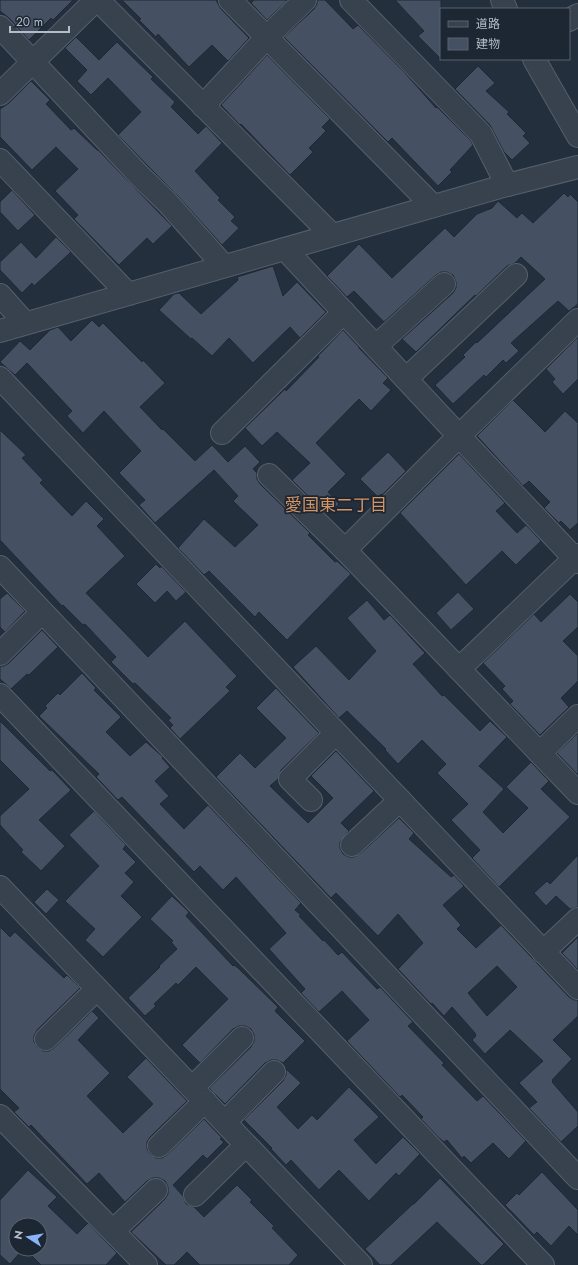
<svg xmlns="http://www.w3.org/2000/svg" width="578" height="1265" font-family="Jost,'Noto Sans JP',sans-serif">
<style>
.building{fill:#455162;stroke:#1f2835;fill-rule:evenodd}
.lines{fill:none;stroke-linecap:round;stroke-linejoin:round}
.minor-casing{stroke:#565f6c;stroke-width:24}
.minor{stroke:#38414e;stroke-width:22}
.labels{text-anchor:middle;stroke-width:3.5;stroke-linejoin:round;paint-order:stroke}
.neighbourhood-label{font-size:17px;fill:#d59563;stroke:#1d2633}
</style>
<rect width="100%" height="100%" fill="#242f3e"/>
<g class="building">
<path d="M0 0H73L53 20 51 18 29 40 9 18 0 11Z"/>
<path d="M122 0H216L221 9 249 38 228 61 212 45 189 67 158 34 156 37 139 20 141 19Z"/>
<path d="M254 0H286L287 1 267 20 251 3Z"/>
<path d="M317 0H325L353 29 358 25 405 73 436 108 437 107 471 141 473 145 450 170 452 172 438 186 392 138 388 142 284 37 314 9 317 4Z"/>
<path d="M395 0H441V59L418 36 424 31Z"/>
<path d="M76 37 99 60 117 42 153 77 151 79 175 102 171 107 198 134 206 126 222 143 195 171 220 198 218 200 235 217 231 221 239 228 222 245 176 194 148 166 118 135 141 112 108 78 91 95 77 81 87 70 65 48Z"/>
<path d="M267 55 330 119 322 127 326 131 309 148 313 152 290 175 241 124 240 125 221 105Z"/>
<path d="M478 66 495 83 486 91 509 112 507 114 526 133 523 136 530 143 512 160 504 152 490 125 455 89Z"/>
<path d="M31 81 50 100 46 104 71 130 74 128 97 150H98L172 226 153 244 147 238 119 265 74 219 78 215 55 191 78 169 56 147 32 170 0 137V109L9 103Z"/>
<path d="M12 190 35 215 18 231 0 212V202Z"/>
<path d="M564 193 568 197 570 194 578 202V304L569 311 558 301 511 343 519 351 506 363 503 360 486 377 484 375 453 404 435 385 465 357 463 355 476 342 477 343 545 279 521 257 515 263 507 266 476 296 475 295 416 352 402 339 453 293 456 288V282L453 275 447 272H441L436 275 384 322 354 291 347 297 327 276 359 244 392 278 445 228 454 237 477 214 492 208 498 201 517 218 522 213 533 223Z"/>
<path d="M56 237 71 252 34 286 32 283 22 293 0 270V262L21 242 36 258Z"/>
<path d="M273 266 283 296 297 282 326 312 300 338 290 327 253 363 229 338 212 356 192 338 191 339 159 310 174 294 179 293 201 314 238 280 237 277Z"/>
<path d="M92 320 99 327 103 323 142 362 143 360 165 383 140 407 162 430 163 429 195 461 212 445 228 462 245 446 260 462 253 469 257 473V479L260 484 310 533 308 535 335 562 337 561 351 574 287 640 259 612 255 617 209 571 204 575 178 548 204 519 235 547 258 525 233 501 238 496 214 470 155 523 139 505 145 500 119 473 141 451 104 411 83 433 67 416 72 411 27 363 15 375 0 362 20 341 30 350 50 330 58 327 71 341Z"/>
<path d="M343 330 359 347V348L388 378 383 383 391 390 371 411 359 399 316 443 346 474 328 492 339 504 327 515 292 480 310 463 277 432 262 446 245 428 285 389 286 391 319 357 318 356Z"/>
<path d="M578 337V379L563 394 552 382 555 379 546 369Z"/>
<path d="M513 400 545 432 565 411 578 423V523L570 530 561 521 559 523 544 508 550 502 529 481 523 486 477 436Z"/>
<path d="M0 430 26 455 22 458 43 480 40 483 72 516 86 501 104 519 97 526 125 556 86 593 125 633 148 657 185 621 237 676 226 687 230 691 180 739 170 728 173 725 168 720 171 718 135 683 133 684 111 662 116 657 85 624 83 625 63 605 62 606 0 540Z"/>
<path d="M388 452 406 471 382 495 381 494 378 497 360 479Z"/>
<path d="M459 454 505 503 496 511 517 533 526 525 541 541 516 565 502 551 466 585 400 513Z"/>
<path d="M156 564 160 568 161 566 186 592 176 601 167 591 155 603 136 584Z"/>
<path d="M458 592 474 609 451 630 436 613Z"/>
<path d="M7 593 25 611 5 632 0 627V599Z"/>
<path d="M570 594 578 602V627L563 641 578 656V681L561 698 569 707 540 735 510 704 513 701 502 689 505 686 483 663 534 614 541 622Z"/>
<path d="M367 600 384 620 390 615 425 653 413 664 442 696 444 695 480 731 490 721 507 737 479 766 504 789 483 812 503 833 528 808 506 787 531 762 549 781 541 789 570 817 499 887 472 858 480 850 451 820 468 804 437 773 446 764 422 740 398 764 385 750 386 749 347 711 339 718 293 667 316 646 349 680 376 651 347 618Z"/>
<path d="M42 630 58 647 29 675 27 674 11 689 0 679V666H4L9 663Z"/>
<path d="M82 673 96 688 94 690 121 717 106 732 130 756 146 742 163 757 162 758 170 767 155 781 169 796 160 804 184 829 208 805 301 903 295 910 301 915 299 916 323 941 324 940 338 955 342 952 377 989 380 987 413 1022 408 1026 444 1063 442 1065 477 1101 483 1096 526 1141 509 1159 493 1143 471 1163 464 1156 462 1158 447 1140 444 1142 438 1137 421 1119 423 1117 402 1095 400 1097 347 1041 369 1020 342 991 319 1012 301 993 305 989 269 949 286 933 236 877 223 890 200 866 194 872 122 797 118 800 96 777 99 774 39 716 47 708 45 706 58 693 60 695Z"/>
<path d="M276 688 319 733 281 770 278 779 270 786 308 823 333 798 311 776 336 751 374 791 341 823 349 831 340 842V848L343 854 349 857H354L360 854 399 818 414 833 409 839 451 877 454 875 464 886 443 905 461 925 457 929 476 948 501 925 569 997 574 1000H578V1016L553 1040 572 1059 552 1080 553 1081 552 1082 578 1112V1126L561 1142 529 1108 537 1102 519 1083 543 1061 510 1030 485 1054 472 1040 476 1036 475 1033 452 1007 444 1016 432 1003 431 1004 398 969 423 943 398 914 378 936 336 893 331 898 216 777 240 753 255 768 286 738 256 708ZM497 966 517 987 487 1016 468 993Z"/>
<path d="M0 721 50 771 52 770 71 790 39 820 65 846 41 871 21 852 23 850 0 825V816L29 789 0 760Z"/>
<path d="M578 733V775L557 753Z"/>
<path d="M94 811 126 845 123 849 136 862 125 873 134 882 121 896 142 917 103 957 85 940 95 929 65 901 99 866 69 835Z"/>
<path d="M578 855V907L570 909 556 896 546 906 534 893 547 881 550 884Z"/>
<path d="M47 889 59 900 46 914 34 902Z"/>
<path d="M172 896 189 912 186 916 233 966 234 965 238 968 278 1007 275 1011 305 1041 283 1063 277 1060H271L265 1063 225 1104 209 1088 251 1047 254 1041V1035L251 1029 245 1026H239L233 1029 200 1063 182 1045 228 999 196 967 178 985 176 983 154 1004 156 1006 145 1016 128 998 160 967 159 966 177 949 171 942 173 941 150 919Z"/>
<path d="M0 927 10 937 15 932 64 978 67 975 80 988 37 1030 34 1036V1042L37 1047 43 1051H49L54 1048 92 1011 99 1018 78 1040 110 1073 87 1096 123 1133 153 1104 127 1077 146 1058 187 1101 150 1137 147 1142V1149L150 1154 156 1158H162L167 1155 204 1119 222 1138 220 1139 224 1142 207 1159 203 1155 173 1185 183 1196 186 1204 194 1207 204 1217 237 1185 252 1200 250 1202 274 1226 272 1228 298 1255 289 1265H200L187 1252 174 1265H166L131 1232 165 1199 168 1194V1187L165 1181 159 1178H153L147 1181 125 1202 99 1173 87 1184 31 1125 29 1127 14 1112 19 1108 0 1089Z"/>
<path d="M578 937V970L562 953Z"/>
<path d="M286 1069 301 1083 277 1107 298 1129 312 1115 317 1120 349 1087 379 1117 354 1140 376 1164 403 1137 420 1154 399 1176 396 1173 369 1201 339 1170 319 1190 291 1160 286 1165 271 1149 272 1148 244 1120 283 1081 286 1075Z"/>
<path d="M28 1170 57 1197 48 1206 77 1234 88 1223 117 1253 106 1265H41L25 1249H40V1225H16V1249H23L10 1264 0 1255V1200Z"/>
<path d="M542 1172 578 1210V1235L569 1226 551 1246 537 1232 534 1235 505 1205 517 1193 519 1195Z"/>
<path d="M440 1178 504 1244 483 1265H481L437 1222 391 1265H380L365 1249 413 1204H414Z"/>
</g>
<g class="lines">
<g class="minor-casing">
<g id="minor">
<path d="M98 0 332 235"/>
<path d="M230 0 433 206"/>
<path d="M351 0 481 134 507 185"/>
<path d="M502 0 506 9"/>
<path d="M569 20 578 15"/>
<path d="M0 27 139 175 167 202 224 266"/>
<path d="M534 59 578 136"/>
<path d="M0 94 96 0"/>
<path d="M203 106 267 37 305 0"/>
<path d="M0 160 128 294"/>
<path d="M285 249 459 436 578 562"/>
<path d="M0 295 25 323"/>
<path d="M0 331 507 185 578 167"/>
<path d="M376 346 444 284"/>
<path d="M0 378 578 988"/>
<path d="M406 379 516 275"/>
<path d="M222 433 344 312"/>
<path d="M269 475 345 550 578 793"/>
<path d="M345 550 459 436 578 320"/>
<path d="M0 567 578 1178"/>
<path d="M0 654 42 612"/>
<path d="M459 669 578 555"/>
<path d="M0 695 543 1265"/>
<path d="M540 753 578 716"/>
<path d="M311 800 290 779 336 733"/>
<path d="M352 845 400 800"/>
<path d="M0 887 361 1265"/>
<path d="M543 952 578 919"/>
<path d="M46 1039 97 989"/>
<path d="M192 1088 242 1038"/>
<path d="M0 1116 146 1265"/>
<path d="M225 1122 274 1072"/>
<path d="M159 1146 205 1101"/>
<path d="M195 1195 246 1145"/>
<path d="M113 1231 156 1190"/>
</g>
</g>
<use href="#minor" class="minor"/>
</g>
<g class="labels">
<g class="neighbourhood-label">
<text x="336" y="511">愛国東二丁目</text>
</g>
</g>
<rect x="440" y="8" width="130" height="52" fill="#1d2633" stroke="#59626f"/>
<rect x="448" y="21" width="20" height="6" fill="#38414e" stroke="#59626f"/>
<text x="476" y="28" font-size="12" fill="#b4bcc9">道路</text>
<rect x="448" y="38" width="20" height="12" fill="#455162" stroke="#59626f"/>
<text x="476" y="48" font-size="12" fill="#b4bcc9">建物</text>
<g transform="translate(28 1237) rotate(282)"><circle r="19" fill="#1d2633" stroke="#59626f"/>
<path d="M0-3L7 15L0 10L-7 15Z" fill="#8ab4f8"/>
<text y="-6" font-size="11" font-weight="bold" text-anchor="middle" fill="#b4bcc9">N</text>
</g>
<path d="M10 26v6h59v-6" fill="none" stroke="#b4bcc9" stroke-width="2"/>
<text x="16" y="26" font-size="12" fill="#b4bcc9" stroke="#1d2633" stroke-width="3" paint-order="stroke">20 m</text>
</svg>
